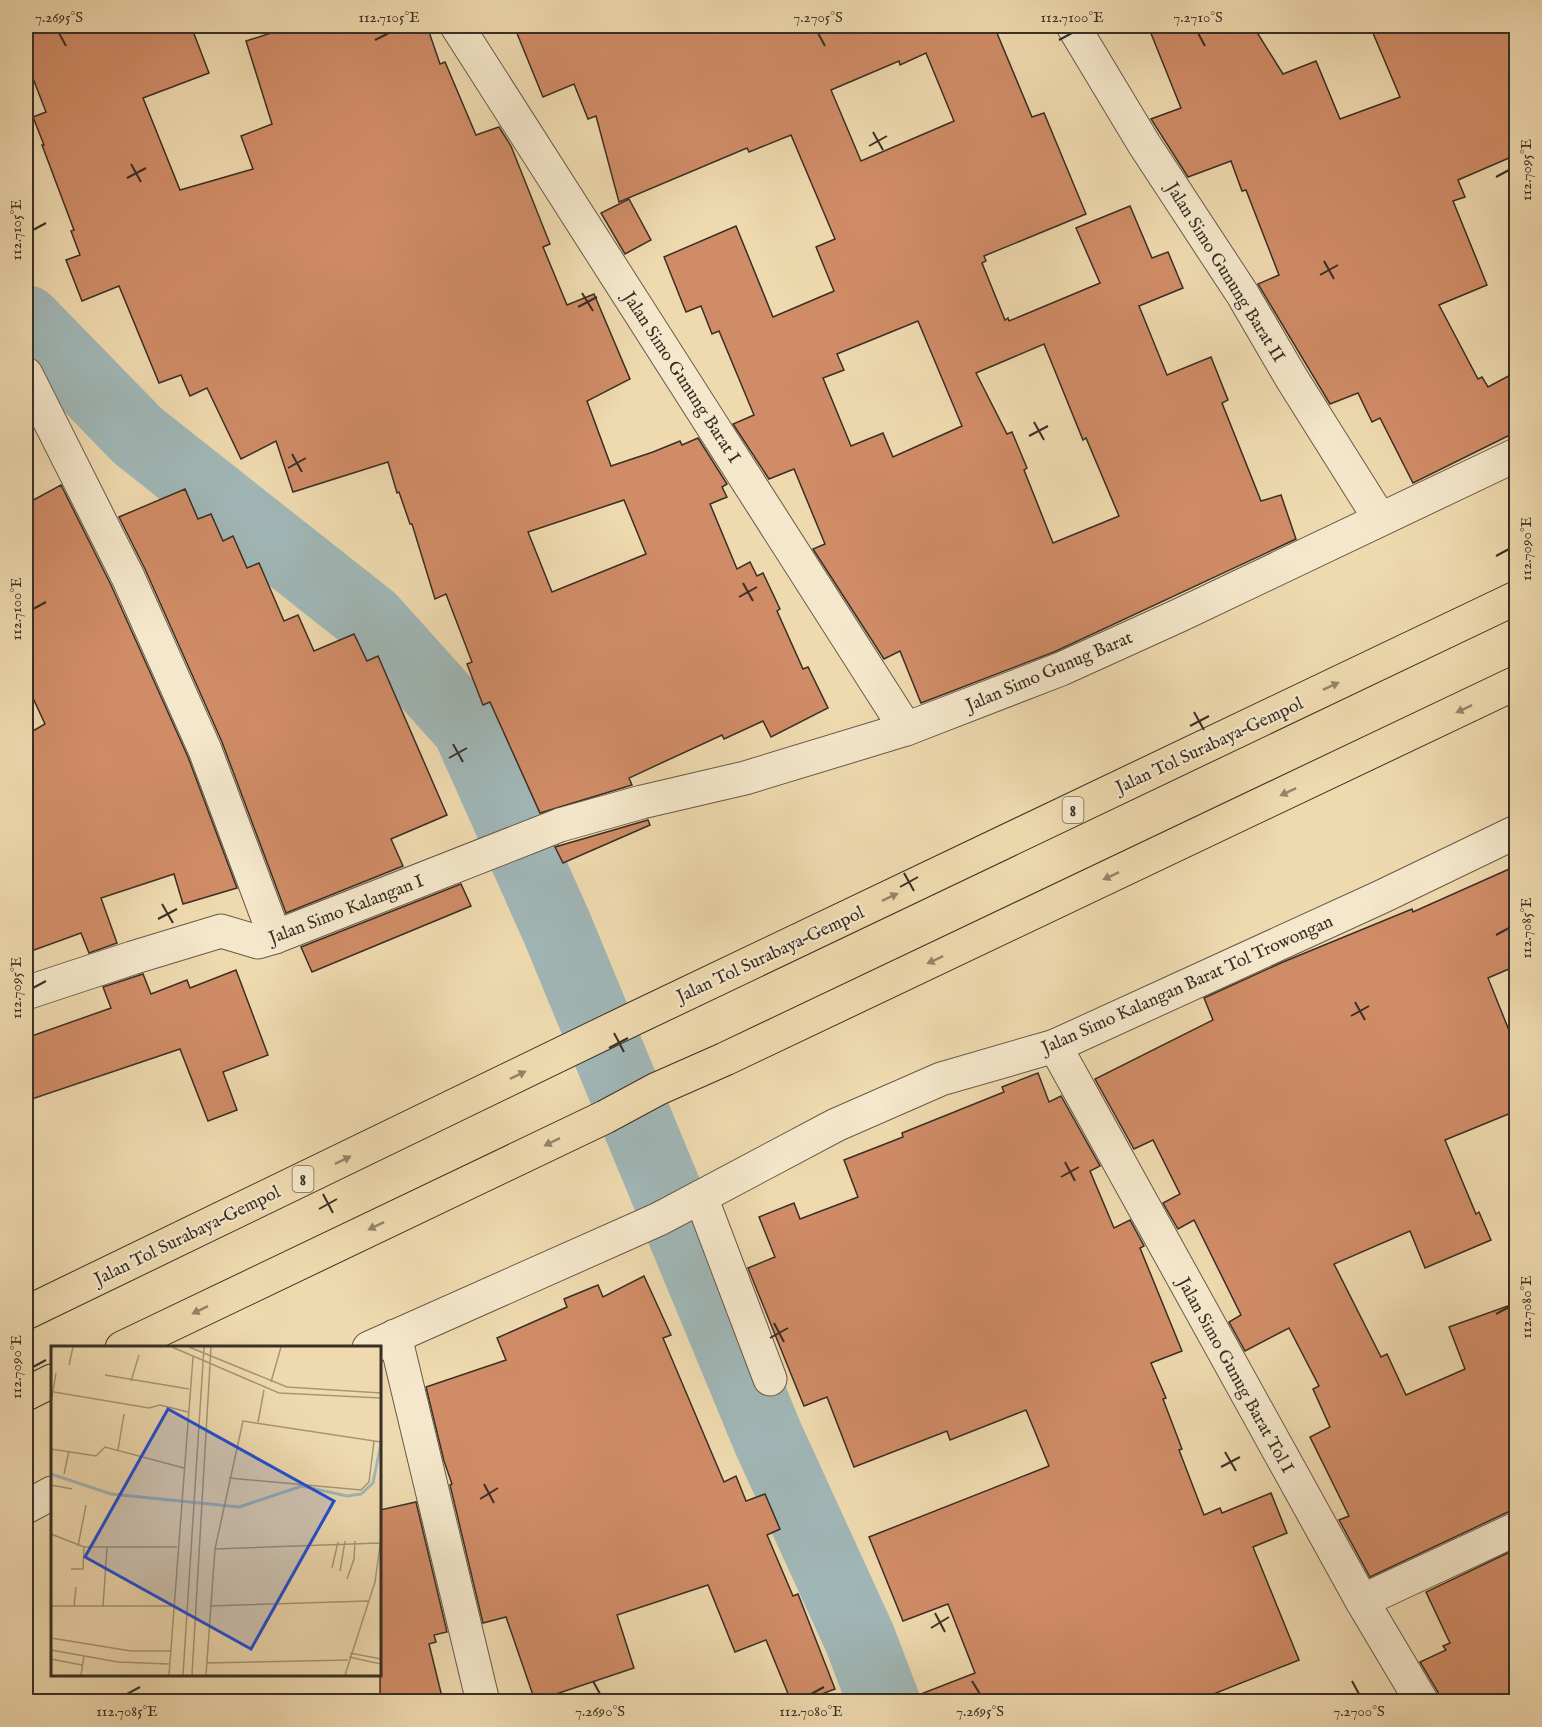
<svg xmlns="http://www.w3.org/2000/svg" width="1542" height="1727" font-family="'IM FELL English',serif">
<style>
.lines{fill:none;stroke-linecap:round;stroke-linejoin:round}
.river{stroke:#a0b7b7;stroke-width:72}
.building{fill:#d08c67;stroke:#392f25;stroke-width:1.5;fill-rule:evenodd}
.minor-casing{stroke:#665a48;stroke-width:35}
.highway-casing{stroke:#392f25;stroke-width:35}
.minor{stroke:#f5e7cb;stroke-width:33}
.highway{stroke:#efdaaf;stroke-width:33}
.oneway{fill:#94846a}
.ticks{fill:none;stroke:#392f25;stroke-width:2}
.labels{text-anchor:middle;stroke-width:4.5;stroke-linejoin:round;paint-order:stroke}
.shield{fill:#f5e7cb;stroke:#716657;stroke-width:1.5}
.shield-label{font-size:16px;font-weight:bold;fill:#392f25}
.street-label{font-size:18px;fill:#392f25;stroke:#f5e7cb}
.inset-river{fill:none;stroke:#a0b7b7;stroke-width:3}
.inset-road{fill:none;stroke:#a69678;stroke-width:1.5}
.view{fill:#1d4ed8;fill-opacity:0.15;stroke:#1d4ed8;stroke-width:3}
.inset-edge{fill:none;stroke:#392f25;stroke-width:3}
.neatline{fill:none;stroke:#392f25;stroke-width:2}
.ticks-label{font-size:15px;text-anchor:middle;fill:#392f25}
</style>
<rect width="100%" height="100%" fill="#efdaaf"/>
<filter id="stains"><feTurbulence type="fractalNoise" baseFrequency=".00333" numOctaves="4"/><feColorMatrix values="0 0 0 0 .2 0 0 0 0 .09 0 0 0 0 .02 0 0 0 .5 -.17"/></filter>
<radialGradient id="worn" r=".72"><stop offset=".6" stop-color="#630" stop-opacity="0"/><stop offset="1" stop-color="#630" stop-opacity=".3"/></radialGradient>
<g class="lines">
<path class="river" d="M26 321 138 436 371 620 468 728 557 928 768 1438 860 1639 884 1702"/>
</g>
<g class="building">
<path d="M26 26H191L209 73 143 98 180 190 253 169 241 136 272 124 246 41 293 26H427L440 64 445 62 476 135 499 127 511 146 550 244 543 247 567 305 594 294 630 379 587 401 611 466 653 452 680 441 682 445 698 438 727 484 722 487 727 497 710 504 737 569 750 562 757 576 763 573 780 609 777 611 803 669 808 667 828 708 771 737 763 721 724 739 722 735 629 778 632 785 540 813 490 702 483 705 467 664 472 662 446 594 435 599 412 524H410L399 492 397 493 388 462 293 492 276 441 241 459 207 388 190 396 181 375 159 383 119 286 82 301 66 260 80 255 71 231 74 230 42 145H44L33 117 46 112 26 60ZM624 500 646 554 552 592 528 532Z"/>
<path d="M514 26H994L1032 117 1044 113 1086 214 984 256 986 261 982 263 1005 320 1008 318 1009 321 1100 283 1076 228 1130 206 1152 258 1168 252 1183 288 1139 306 1167 375 1211 357 1228 400 1222 403 1261 501 1281 495 1296 539 1054 652 921 703 900 651 884 659 813 549 825 544 794 469 769 479 733 424 754 415 719 331 712 334 701 306 686 312 664 257 736 226 773 317 834 291 816 247 835 239 791 135 749 152 747 148 619 202 596 116 588 119 574 84 543 97ZM926 53 954 121 861 161 831 90 899 61 900 65ZM918 321 962 426 893 457 883 433 851 446 823 378 844 370 837 354ZM1044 344 1083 440 1086 438 1119 516 1053 543 1024 470 1027 468 1012 432 1007 434 976 373Z"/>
<path d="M1148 26H1253L1283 74 1316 61 1340 119 1400 97 1370 26H1516V155L1458 180 1465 197 1453 201 1487 285 1439 305 1478 379 1482 377 1488 387 1516 372V432L1413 483 1380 418 1372 422 1358 393 1330 404 1258 284 1279 275 1246 190 1242 191 1231 161 1188 177 1151 119 1181 108Z"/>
<path d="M629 199 651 240 625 254 601 213Z"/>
<path d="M61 485 111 585 188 757 237 888 183 904 174 874 101 898 117 943 89 953 81 933 26 953V735L45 724 26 683V504Z"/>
<path d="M185 489 198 519 211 514 223 541 233 536 247 568 259 563 284 621 298 615 314 651 354 634 367 661 378 656 447 815 391 839 403 866 286 913 222 742 145 569 119 517Z"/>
<path d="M648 820 650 825 563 863 555 847Z"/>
<path d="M1516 866V966L1488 978 1516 1048V1111L1445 1140 1476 1214 1479 1212 1491 1240 1425 1268 1410 1231 1334 1264 1381 1357 1387 1354 1406 1395 1465 1369 1449 1327 1516 1303V1510L1508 1512 1370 1577 1339 1520 1349 1516 1310 1437 1330 1427 1313 1389 1319 1386 1289 1328 1245 1351 1229 1322 1241 1315 1194 1220 1178 1229 1163 1203 1180 1194 1153 1140 1134 1149 1095 1079 1213 1020 1204 998 1283 962 1412 909 1413 912Z"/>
<path d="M461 884 471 906 312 972 301 947Z"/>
<path d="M236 970 268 1055 223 1072 237 1110 208 1121 180 1049 26 1101V1038L111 1008 103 987 143 974 151 994 187 980 190 988Z"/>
<path d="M1038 1073 1049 1102 1061 1096 1100 1166 1090 1171 1114 1228 1130 1220 1144 1246 1140 1248 1182 1351 1151 1363 1166 1398 1163 1399 1182 1449 1179 1450 1204 1515 1220 1508 1222 1513 1271 1493 1287 1533 1253 1547 1299 1660 1196 1701H908V1699L975 1673 948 1604 903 1621 869 1537 1049 1466 1026 1410 950 1440 947 1431 854 1467 827 1397 804 1406 748 1268 775 1257 759 1217 794 1203 800 1219 858 1197 844 1160 903 1137 902 1133 1004 1092 1002 1087Z"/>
<path d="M644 1276 671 1335 663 1338 724 1482 736 1476 746 1501 765 1494 780 1529 767 1535 793 1596 798 1594 835 1689 803 1701H791L766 1640 735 1652 708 1585 617 1615 634 1668 535 1701 506 1617 483 1623 450 1485 452 1484 444 1461 426 1387 506 1360 497 1338 567 1307 564 1299 598 1285 603 1297Z"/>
<path d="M416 1502 447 1632 434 1635 436 1642 429 1644 443 1701H380V1510Z"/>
<path d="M1516 1549V1701H1441L1438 1692 1420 1662 1446 1650 1443 1646 1450 1643 1426 1592Z"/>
</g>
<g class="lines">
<g class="minor-casing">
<g id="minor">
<path d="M457 26 906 729"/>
<path d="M1073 26 1144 144 1243 295 1292 379 1380 519"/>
<path d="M26 374 128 577 205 750 275 937"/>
<path d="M26 993 132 958 221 931 258 942 275 937 560 825 642 802 745 778 906 729 1061 669 1180 615 1516 455"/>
<path d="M1055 1046 1362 1601 1422 1702"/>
<path d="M701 1197 770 1379"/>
<path d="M395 1336 483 1702"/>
<path d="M369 1348 659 1219 836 1125 941 1079 1055 1046 1381 897 1516 832"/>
<path d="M26 1507 52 1493"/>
<path d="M1362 1601 1516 1529"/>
</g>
</g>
<g class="highway-casing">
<g id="highway">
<path d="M26 1313 629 1021 1516 598"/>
<path d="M122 1348 605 1117 657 1089 725 1059 1516 683"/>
<path d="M26 1394 52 1381"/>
</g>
</g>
<use href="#minor" class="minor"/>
<use href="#highway" class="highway"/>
</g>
<defs><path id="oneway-solid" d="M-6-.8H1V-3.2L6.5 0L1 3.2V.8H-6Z" transform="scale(1.5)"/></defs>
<g class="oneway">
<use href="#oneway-solid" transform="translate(1331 686) rotate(-25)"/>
<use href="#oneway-solid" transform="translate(1464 709) rotate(155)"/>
<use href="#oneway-solid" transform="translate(1288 792) rotate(155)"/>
<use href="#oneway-solid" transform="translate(1111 876) rotate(155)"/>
<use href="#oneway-solid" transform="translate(890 897) rotate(-25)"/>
<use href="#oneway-solid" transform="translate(935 960) rotate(155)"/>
<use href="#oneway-solid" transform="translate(518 1075) rotate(-26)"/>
<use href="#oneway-solid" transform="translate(552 1142) rotate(154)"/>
<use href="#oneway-solid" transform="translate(343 1160) rotate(-26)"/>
<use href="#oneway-solid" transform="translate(376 1226) rotate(154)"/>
<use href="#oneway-solid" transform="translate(200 1310) rotate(154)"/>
</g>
<path class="ticks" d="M59 33 66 46M818 33 825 46M1198 33 1205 46M375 40 389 33M1059 40 1072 33M873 132 883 150M869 146 887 136M131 164 141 182M1496 177 1509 170M127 178 146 168M33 230 46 223M1324 261 1334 279M1320 275 1338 265M582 293 593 311M578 307 597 297M1034 422 1044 440M1029 436 1048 426M292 454 302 472M288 468 306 458M1496 556 1509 549M743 583 753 601M739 597 757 587M33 609 46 602M1194 712 1204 730M1190 726 1209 716M453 744 463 762M449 758 467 748M904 873 914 891M900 887 918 877M162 904 173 923M158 919 177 909M1496 935 1509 928M33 988 46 981M1355 1002 1365 1020M1351 1016 1369 1006M614 1033 624 1052M609 1048 628 1038M1065 1162 1075 1181M1061 1177 1079 1167M323 1194 333 1213M319 1209 337 1199M1496 1314 1509 1307M774 1323 784 1342M770 1338 788 1328M33 1367 46 1360M1225 1452 1236 1471M1221 1467 1240 1457M484 1484 494 1503M480 1499 498 1488M935 1613 945 1632M931 1628 949 1617M593 1681 600 1694M972 1681 980 1694M1352 1681 1359 1694M127 1694 140 1687M811 1694 824 1687"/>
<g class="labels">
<g class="shield">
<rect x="1062.5" y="797" width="21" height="26" rx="4.5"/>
<rect x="292.5" y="1166" width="21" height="26" rx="4.5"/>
</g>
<g class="shield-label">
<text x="1073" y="816">8</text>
<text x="303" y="1185">8</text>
</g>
<g class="street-label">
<text transform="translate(1226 272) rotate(58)" y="6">Jalan Simo Gunung Barat II</text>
<text transform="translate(682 377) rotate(57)" y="6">Jalan Simo Gunung Barat I</text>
<text transform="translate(1049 671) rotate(-23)" y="6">Jalan Simo Gunug Barat</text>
<text transform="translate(1209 745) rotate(-25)" y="6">Jalan Tol Surabaya–Gempol</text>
<text transform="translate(346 909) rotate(-21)" y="6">Jalan Simo Kalangan I</text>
<text transform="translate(770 954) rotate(-25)" y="6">Jalan Tol Surabaya–Gempol</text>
<text transform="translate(1187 984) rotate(-24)" y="6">Jalan Simo Kalangan Barat Tol Trowongan</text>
<text transform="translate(187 1235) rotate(-26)" y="6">Jalan Tol Surabaya–Gempol</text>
<text transform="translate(1236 1375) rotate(61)" y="6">Jalan Simo Gunug Barat Tol I</text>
</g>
</g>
<g transform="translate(51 1346)">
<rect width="330" height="330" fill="#efdaaf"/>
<path class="inset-river" d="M0 128 60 148 188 161 251 140 296 150 310 148 322 137 330 97"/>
<path class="inset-road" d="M121 1 228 47 330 52M138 1 236 41 330 47M18 19 22 1M54 29 138 43M80 35 88 9M220 36 230 1M3 46 98 62 109 59 137 66M0 57 5 27M207 76 213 44M0 103 45 110 54 101 133 122M67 104 73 68M13 128 18 105M178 132 310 144 318 136 323 95M0 139 21 143M0 188 33 201H126M27 200 35 159M164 203 329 197M281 222 287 196M20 223H32L33 201M289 225 294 195M296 233 303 213 304 195M0 260H121M159 260 317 255M23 261 25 241M52 261 56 201M0 292 80 305H119M0 304 67 316 118 318M299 307 330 313M298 311 330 318M0 313 31 319M156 317 297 314M30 329 33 310M118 329 142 11M132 329 153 1M141 329 160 1M155 329 164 203 192 75 330 96M294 329 324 236 330 192"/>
<path class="view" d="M117 63 283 155 200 303 34 211Z"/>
<rect width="330" height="330" class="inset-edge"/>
</g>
<rect width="1542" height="1727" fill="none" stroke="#efdaaf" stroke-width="66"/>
<rect x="33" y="33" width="1476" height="1661" class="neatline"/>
<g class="ticks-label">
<text x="59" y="22">7.2695°S</text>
<text x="389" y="22">112.7105°E</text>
<text x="818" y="22">7.2705°S</text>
<text x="1072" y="22">112.7100°E</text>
<text x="1198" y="22">7.2710°S</text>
<text transform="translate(1526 170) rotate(-90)" y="5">112.7095°E</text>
<text transform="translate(16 230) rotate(-90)" y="5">112.7105°E</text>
<text transform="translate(1526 549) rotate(-90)" y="5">112.7090°E</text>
<text transform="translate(16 609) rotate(-90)" y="5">112.7100°E</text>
<text transform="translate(1526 928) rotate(-90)" y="5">112.7085°E</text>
<text transform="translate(16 988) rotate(-90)" y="5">112.7095°E</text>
<text transform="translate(1526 1307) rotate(-90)" y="5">112.7080°E</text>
<text transform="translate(16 1367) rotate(-90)" y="5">112.7090°E</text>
<text x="127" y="1716">112.7085°E</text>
<text x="600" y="1716">7.2690°S</text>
<text x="811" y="1716">112.7080°E</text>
<text x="980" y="1716">7.2695°S</text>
<text x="1359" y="1716">7.2700°S</text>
</g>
<rect width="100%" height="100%" filter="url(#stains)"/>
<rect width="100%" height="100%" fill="url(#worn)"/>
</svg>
